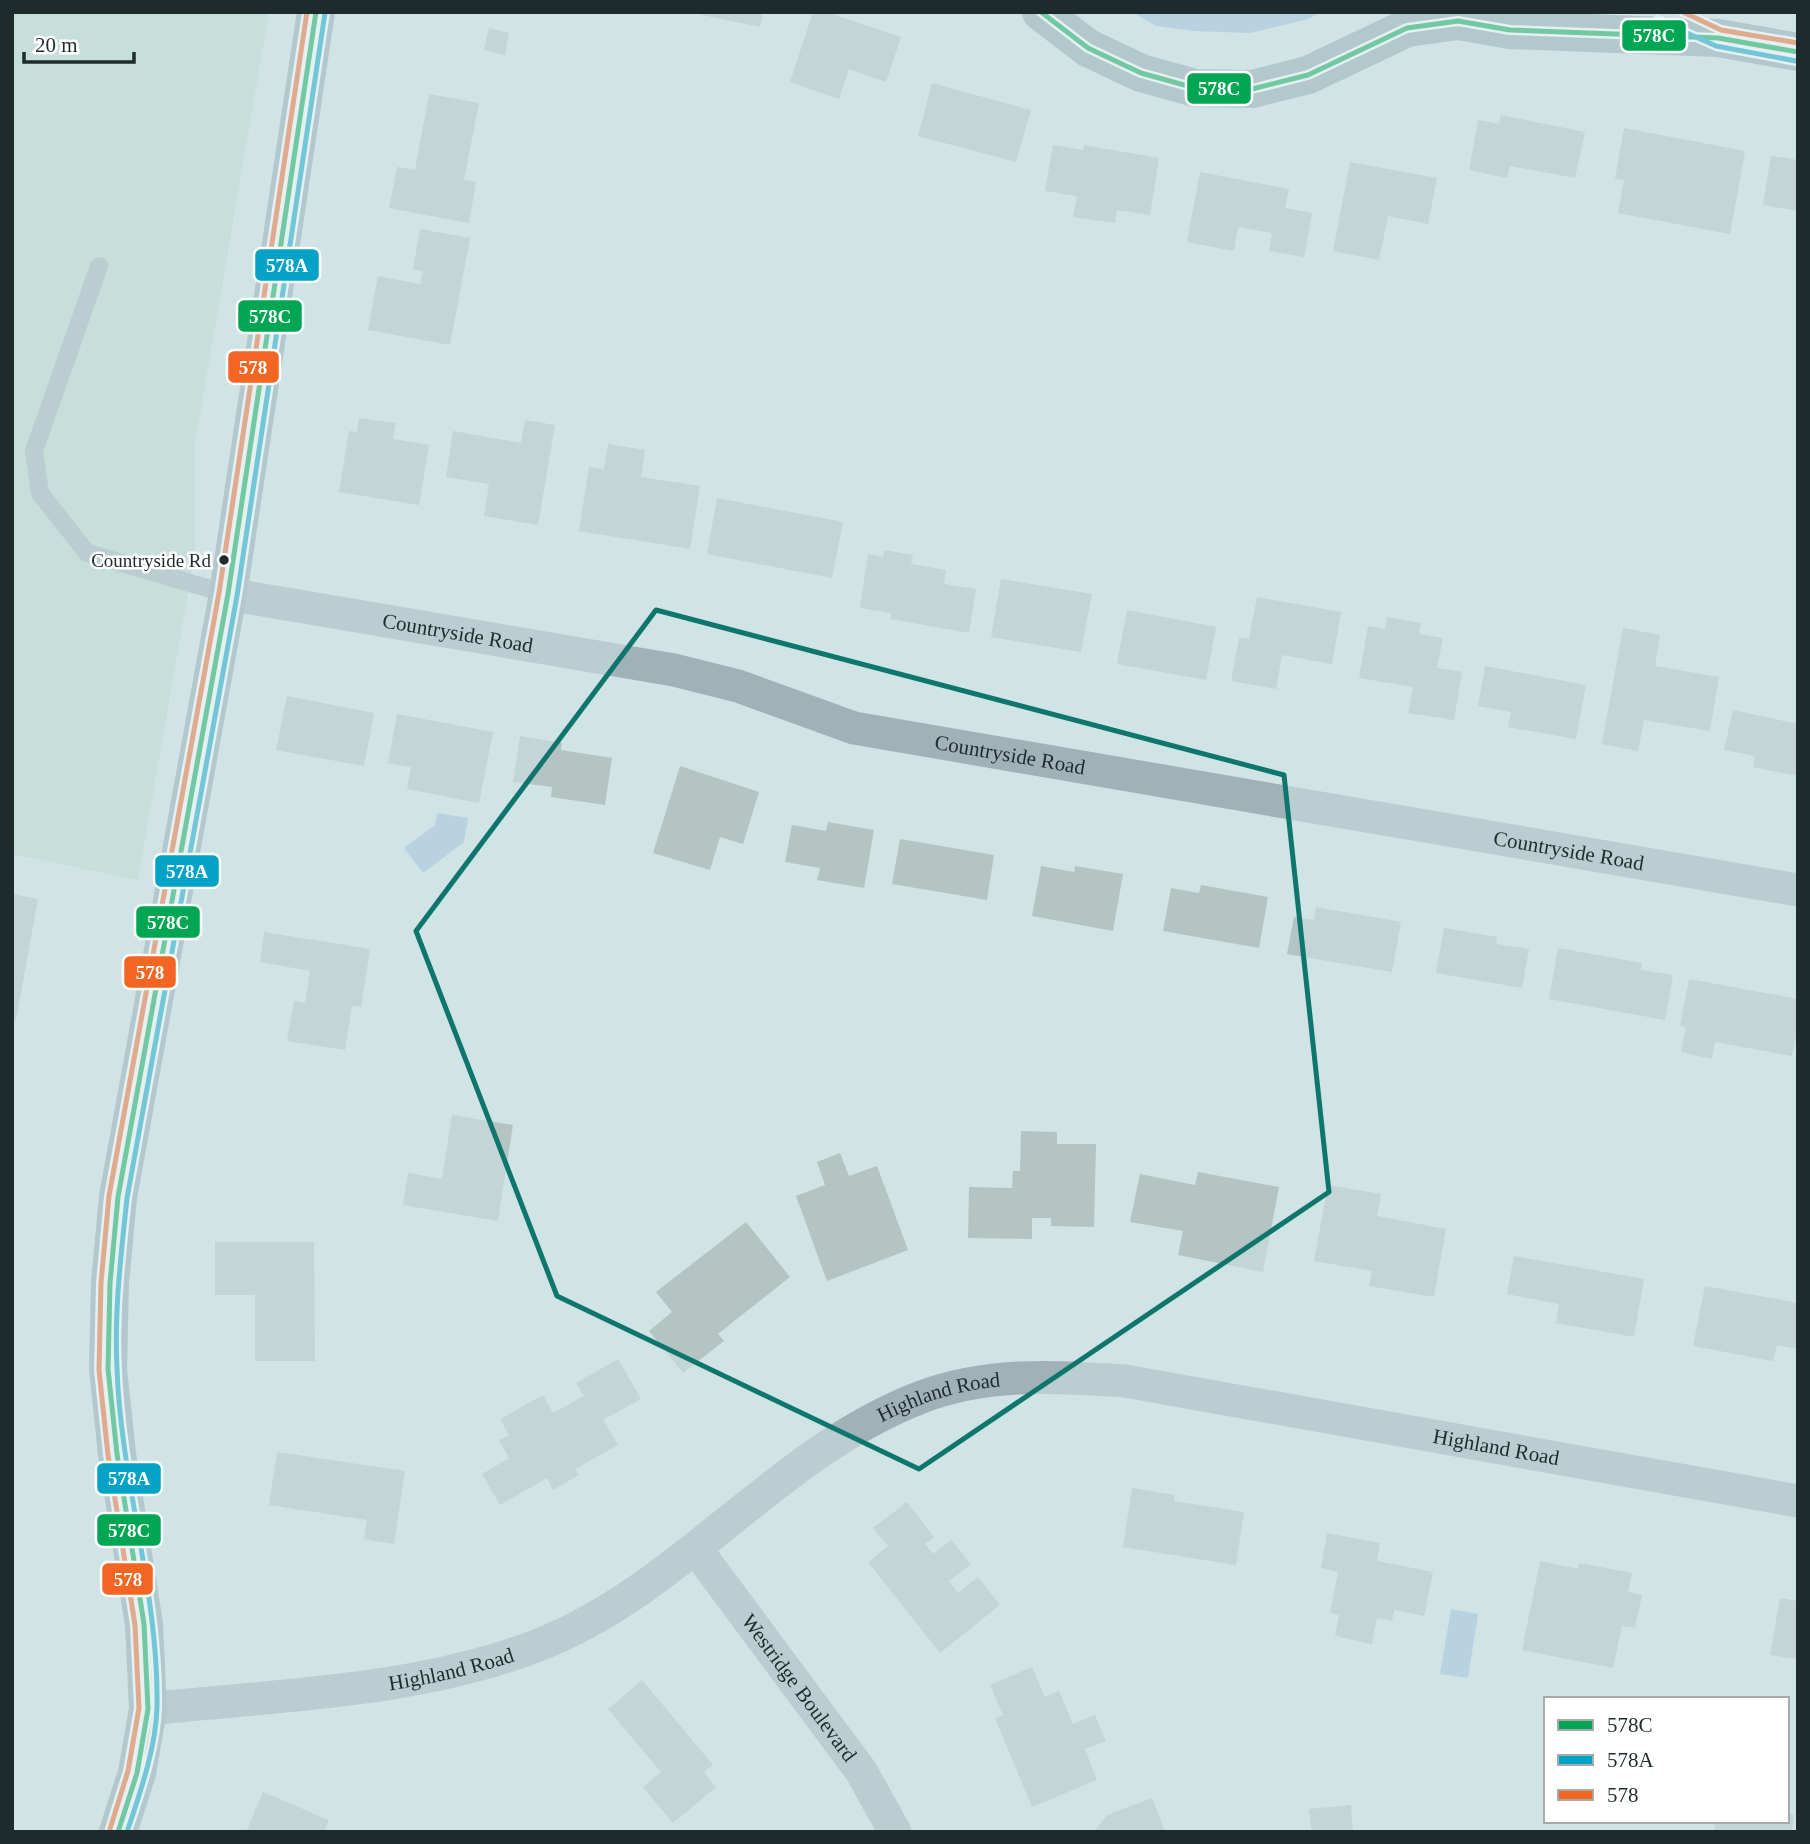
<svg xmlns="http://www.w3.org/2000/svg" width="1810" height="1844" font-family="Georgia,serif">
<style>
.green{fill:#bbdacc}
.water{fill:#9ebcdc}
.building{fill:#b4c4c3}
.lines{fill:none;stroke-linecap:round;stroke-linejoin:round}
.lane{stroke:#a0b1b8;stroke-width:18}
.street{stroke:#a0b1b8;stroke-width:33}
.secondary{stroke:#91a6af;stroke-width:38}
.bus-1-casing{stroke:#fff;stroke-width:10}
.bus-2-casing{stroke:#fff;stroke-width:10}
.bus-3-casing{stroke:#fff;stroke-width:10}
.bus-1{stroke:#00a651;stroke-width:5}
.bus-2{stroke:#02a3c6;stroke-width:5}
.bus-3{stroke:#f26522;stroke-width:5}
.marked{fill:none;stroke:#0f766e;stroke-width:5;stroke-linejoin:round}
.bus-dot{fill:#1e2b2c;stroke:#fff;stroke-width:2.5}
.labels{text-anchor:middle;stroke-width:5;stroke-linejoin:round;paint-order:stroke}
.bus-label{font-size:19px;fill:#1e2b2c;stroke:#fff;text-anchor:end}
.street-label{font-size:21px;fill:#1e2b2c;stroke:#fff}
.line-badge{stroke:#fff;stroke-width:2.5}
.badge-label{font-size:19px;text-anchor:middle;font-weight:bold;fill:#fff}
</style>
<rect width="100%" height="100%" fill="#d0e3e5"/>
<path class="green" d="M12 12H269L195 444V553L138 880 12 854Z"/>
<g class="water">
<path d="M1132 12H1322L1308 19 1251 33 1193 31 1156 26Z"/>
<path d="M437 813 468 818 464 842 423 873 404 848 435 825Z"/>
<path d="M1451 1609 1478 1614 1468 1678 1440 1674Z"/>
</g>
<g class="building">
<path d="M688 12H763L760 27Z"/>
<path d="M813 12H826L901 37 886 82 849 69 839 99 790 82Z"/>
<path d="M489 28 509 33 505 55 484 50Z"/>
<path d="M932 83 1031 110 1016 162 918 136Z"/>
<path d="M429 94 479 103 464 180 476 182 469 223 389 208 397 167 415 170Z"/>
<path d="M1501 115 1585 132 1575 178 1510 166 1507 178 1469 170 1478 120 1499 124Z"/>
<path d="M1624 128 1745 151 1730 234 1618 213 1624 180 1615 179Z"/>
<path d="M1053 145 1083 150 1084 145 1159 158 1150 215 1117 210 1115 223 1073 217 1077 196 1045 191Z"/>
<path d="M1771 156 1798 160V211L1763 205Z"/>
<path d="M1350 162 1437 178 1428 224 1388 216 1379 260 1333 251Z"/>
<path d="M1200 172 1289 189 1285 208 1312 213 1304 257 1269 251 1272 233 1238 227 1234 251 1187 242Z"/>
<path d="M420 229 470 238 450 345 368 330 378 276 420 284 423 271 413 269Z"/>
<path d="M359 418 396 423 393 439 429 445 419 505 339 492 349 431 357 432Z"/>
<path d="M525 420 555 425 538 525 484 516 489 484 446 477 453 431 521 443Z"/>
<path d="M608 444 645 450 641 477 700 486 690 549 579 531 589 467 604 469Z"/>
<path d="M717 498 843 522 832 578 707 554Z"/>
<path d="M884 550 913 555 911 564 946 570 944 584 976 589 969 633 891 619V613L860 608 868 554 883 557Z"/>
<path d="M1001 579 1092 594 1081 652 991 637Z"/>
<path d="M1257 597 1341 612 1332 664 1282 655 1276 689 1231 681 1239 638 1249 639Z"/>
<path d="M1127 610 1216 627 1206 680 1117 664Z"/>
<path d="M1387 617 1421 623 1419 634 1443 638 1437 668 1462 672 1454 720 1408 713 1413 687 1359 678 1368 626 1385 629Z"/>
<path d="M1623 628 1660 635 1655 666 1719 677 1710 731 1644 720 1638 751 1602 744Z"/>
<path d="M1485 666 1586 685 1576 739 1508 727 1511 712 1478 706Z"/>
<path d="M287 696 374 713 364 766 276 750Z"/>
<path d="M1733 710 1798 724V776L1753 767 1755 756 1724 750Z"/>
<path d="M397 714 493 732 479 803 407 789 411 767 388 763Z"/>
<path d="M520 736 562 743 561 750 612 758 605 805 551 797 552 787 513 782Z"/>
<path d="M680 766 759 792 743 844 720 837 710 870 653 853Z"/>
<path d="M828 822 874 830 864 888 817 880 820 868 785 862 792 825 826 831Z"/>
<path d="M900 839 994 855 987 900 892 884Z"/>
<path d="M1041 866 1074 872 1075 866 1123 874 1113 931 1032 916Z"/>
<path d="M1201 885 1268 897 1259 948 1163 931 1171 888 1199 893Z"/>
<path d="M12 894 38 899 16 1020 12 1019Z"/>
<path d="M1316 907 1401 922 1392 972 1287 954 1294 917 1314 920Z"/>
<path d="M1444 928 1497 937 1496 944 1529 949 1522 988 1436 973Z"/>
<path d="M264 932 370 949 361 1007 352 1006 345 1050 287 1041 294 1001 305 1003 310 971 260 962Z"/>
<path d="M1558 948 1642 963 1641 970 1673 975 1665 1020 1549 999Z"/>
<path d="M1689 979 1798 999V1025L1792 1056 1715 1042 1712 1059 1681 1052 1686 1027 1680 1026Z"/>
<path d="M452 1115 513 1125 498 1221 403 1205 408 1173 442 1179Z"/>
<path d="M1021 1131 1057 1132V1144H1096L1094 1227 1051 1226V1218H1032V1239L968 1238 969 1187 1012 1188 1013 1171H1020Z"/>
<path d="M840 1153 849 1176 877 1166 908 1250 827 1281 796 1196 825 1185 817 1162Z"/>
<path d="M1198 1172 1279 1187 1263 1272 1178 1255 1183 1231 1130 1222 1140 1174 1195 1185Z"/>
<path d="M1328 1185 1381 1194 1377 1216 1446 1229 1434 1297 1369 1286 1372 1271 1314 1261Z"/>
<path d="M746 1222 790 1277 718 1334 724 1341 683 1373 649 1331 672 1312 656 1292Z"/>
<path d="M215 1242H314L315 1361H255V1295H215Z"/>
<path d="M1514 1256 1644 1279 1634 1337 1556 1323 1559 1304 1507 1294Z"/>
<path d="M1705 1286 1798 1303V1349L1777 1345 1773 1361 1693 1346Z"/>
<path d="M618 1359 641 1399 603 1420 618 1445 575 1469 579 1475 553 1490 547 1478 500 1505 482 1474 509 1458 499 1440 509 1435 500 1419 543 1395 553 1413 584 1396 576 1383Z"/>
<path d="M277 1452 405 1471 394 1544 364 1539 367 1520 269 1505Z"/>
<path d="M1132 1488 1175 1495 1174 1501 1244 1512 1236 1565 1123 1547Z"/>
<path d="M907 1502 934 1537 925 1544 933 1554 951 1540 971 1564 949 1581 958 1593 978 1577 1000 1605 940 1653 868 1562 888 1546 873 1528Z"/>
<path d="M1327 1533 1380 1543 1377 1561 1433 1572 1424 1616 1394 1610 1392 1621 1377 1618 1372 1644 1335 1636 1339 1615 1330 1613 1338 1572 1321 1568Z"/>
<path d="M1540 1561 1578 1569 1579 1563 1632 1573 1628 1592 1642 1595 1635 1628 1622 1626 1613 1668 1522 1650Z"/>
<path d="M1780 1598 1798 1601V1659L1770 1655Z"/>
<path d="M1032 1667 1045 1697 1059 1691 1073 1724 1095 1715 1106 1741 1085 1749 1097 1780 1032 1807 995 1718 1003 1715 990 1685Z"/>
<path d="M642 1680 713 1765 704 1772 716 1787 673 1823 643 1787 661 1772 608 1709Z"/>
<path d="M263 1792 329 1820 324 1832H246Z"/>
<path d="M1152 1798 1165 1831 1094 1832 1107 1815Z"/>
<path d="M1351 1805 1353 1832H1312L1309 1809Z"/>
<path d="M1787 1814 1794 1815 1792 1832H1714L1716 1821H1787Z"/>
</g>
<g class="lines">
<path class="lane" d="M99 266 34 451 40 493 87 553 228 594"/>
<g class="street">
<path id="s1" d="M228 594 674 670 738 686 854 728 1798 890"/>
<path id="s2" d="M696 1549 861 1771 895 1832"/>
<path id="s3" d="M148 1709C277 1695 421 1692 541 1644 683 1587 777 1453 919 1398 985 1372 1056 1376 1125 1381L1798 1501"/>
</g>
<g class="secondary">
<path d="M1041 12 1088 48 1141 73 1195 88 1252 89 1308 75 1407 28 1458 21 1510 30 1718 38 1798 52"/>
<path d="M118 1832 137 1773 148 1709 144 1624 117 1454 108 1369 110 1283 118 1197 228 594 316 12"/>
</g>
<g class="bus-1-casing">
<g id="bus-1">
<path d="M1041 12 1088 48 1141 73 1195 88 1252 89 1308 75 1407 28 1458 21 1510 30 1718 38 1798 52"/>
<path d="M118 1832 137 1773 148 1709 144 1624 117 1454 108 1369 110 1283 118 1197 228 594 316 12"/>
</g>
</g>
<g class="bus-2-casing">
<g id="bus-2">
<path d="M1658 20 1716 46 1796 61"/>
<path d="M127 1832C140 1793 156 1748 157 1707 159 1593 121 1482 117 1369 114 1312 121 1255 127 1198L237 596 325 13"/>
</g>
</g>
<g class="bus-3-casing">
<g id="bus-3">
<path d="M1683 12 1721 30 1798 43"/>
<path d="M110 1829 128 1771 139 1708 135 1625 108 1455 99 1370 101 1283 109 1196 219 593 307 12"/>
</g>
</g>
<use href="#bus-1" class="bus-1"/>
<use href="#bus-2" class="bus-2"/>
<use href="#bus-3" class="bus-3"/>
</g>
<path d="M0 0H1810V1844H0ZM656 610 1284 775 1329 1192 919 1469 557 1296 416 931Z" fill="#d0e3e5" fill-opacity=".55" fill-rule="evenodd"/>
<path class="marked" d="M656 610 1284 775 1329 1192 919 1469 557 1296 416 931Z"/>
<circle class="bus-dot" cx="224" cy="560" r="6"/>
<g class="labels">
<g class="bus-label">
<text x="211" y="567">Countryside Rd</text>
</g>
<g class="street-label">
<text dy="7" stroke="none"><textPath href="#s1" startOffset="233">Countryside Road</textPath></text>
<text dy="7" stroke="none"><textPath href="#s1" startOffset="800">Countryside Road</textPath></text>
<text dy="7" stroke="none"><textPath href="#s1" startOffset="1367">Countryside Road</textPath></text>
<text dy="7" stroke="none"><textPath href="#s3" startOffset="872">Highland Road</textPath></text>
<text dy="7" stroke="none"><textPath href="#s3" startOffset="1438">Highland Road</textPath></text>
<text dy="7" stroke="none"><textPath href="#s3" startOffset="306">Highland Road</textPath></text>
<text dy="7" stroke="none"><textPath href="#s2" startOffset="173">Westridge Boulevard</textPath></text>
</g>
</g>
<g class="line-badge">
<rect x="1621" y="19" width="66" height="33" rx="7" fill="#00a651"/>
<rect x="1186" y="72" width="66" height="33" rx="7" fill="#00a651"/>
<rect x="254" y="248" width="66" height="34" rx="7" fill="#02a3c6"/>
<rect x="237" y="299" width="66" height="34" rx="7" fill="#00a651"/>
<rect x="227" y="350" width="53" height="34" rx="7" fill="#f26522"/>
<rect x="154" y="854" width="66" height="34" rx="7" fill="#02a3c6"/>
<rect x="135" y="905" width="66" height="34" rx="7" fill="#00a651"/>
<rect x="123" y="955" width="54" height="34" rx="7" fill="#f26522"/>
<rect x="96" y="1462" width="66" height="33" rx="7" fill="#02a3c6"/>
<rect x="96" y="1513" width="66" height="34" rx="7" fill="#00a651"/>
<rect x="101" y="1562" width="53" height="34" rx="7" fill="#f26522"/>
</g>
<g class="badge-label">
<text x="1654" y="42">578C</text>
<text x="1219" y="95">578C</text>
<text x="287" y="272">578A</text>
<text x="270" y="323">578C</text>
<text x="253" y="374">578</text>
<text x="187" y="878">578A</text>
<text x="168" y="929">578C</text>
<text x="150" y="979">578</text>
<text x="129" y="1485">578A</text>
<text x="129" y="1537">578C</text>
<text x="128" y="1586">578</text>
</g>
<rect width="1810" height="1844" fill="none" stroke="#1e2b2c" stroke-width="28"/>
<rect x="1544" y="1697" width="245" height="126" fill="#ffffff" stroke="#a5aaab" stroke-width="2"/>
<rect x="1558" y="1720" width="35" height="10" fill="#00a651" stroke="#a5aaab" stroke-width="2"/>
<text x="1607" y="1732" font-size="21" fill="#1e2b2c">578C</text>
<rect x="1558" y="1755" width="35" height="10" fill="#02a3c6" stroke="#a5aaab" stroke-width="2"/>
<text x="1607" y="1767" font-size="21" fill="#1e2b2c">578A</text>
<rect x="1558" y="1790" width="35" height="10" fill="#f26522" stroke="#a5aaab" stroke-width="2"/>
<text x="1607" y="1802" font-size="21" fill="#1e2b2c">578</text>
<path d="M24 52v10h110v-10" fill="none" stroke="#1e2b2c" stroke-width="3.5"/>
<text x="35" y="52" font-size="21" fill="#1e2b2c" stroke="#ffffff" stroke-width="5" paint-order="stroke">20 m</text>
</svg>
